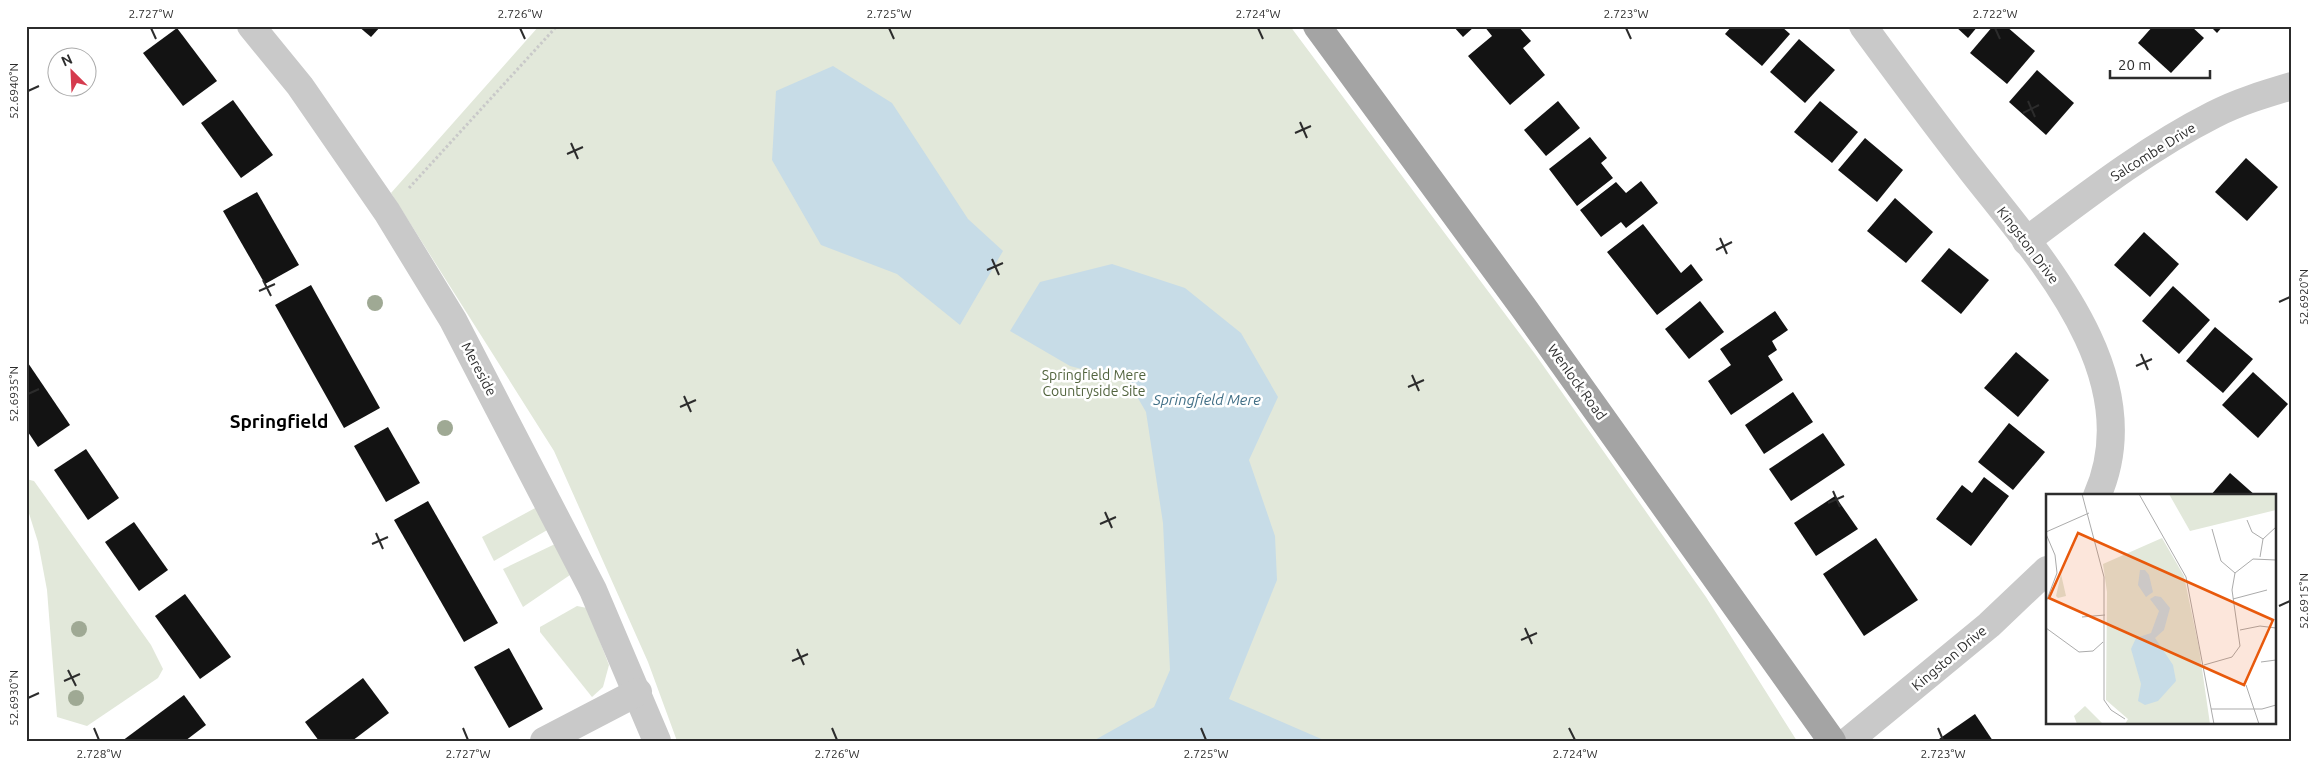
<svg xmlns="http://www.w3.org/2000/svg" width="2318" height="767" font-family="Ubuntu,sans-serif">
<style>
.green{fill:#e2e8da}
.water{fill:#c7dce7}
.building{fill:#131313}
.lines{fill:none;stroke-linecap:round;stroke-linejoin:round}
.path{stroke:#c9c9c9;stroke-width:3;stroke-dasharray:2.5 2.5;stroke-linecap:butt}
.minor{stroke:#c9c9c9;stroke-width:28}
.primary{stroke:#a4a4a4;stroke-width:28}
.tree{fill:#9fa994}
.ticks{fill:none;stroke:#2c2c2c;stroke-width:2}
.labels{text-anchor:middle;stroke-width:5;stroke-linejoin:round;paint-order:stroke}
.street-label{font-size:14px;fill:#2c2c2c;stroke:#fff}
.park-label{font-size:14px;fill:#51633d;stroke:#fff}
.water-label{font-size:15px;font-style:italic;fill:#416f86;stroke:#fff}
.district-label{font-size:19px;font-weight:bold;fill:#000;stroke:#fff}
.inset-road{fill:none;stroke:#ababab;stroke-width:1}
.view{fill:#e8590c;fill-opacity:0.15;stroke:#e8590c;stroke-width:2.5}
.inset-edge{fill:none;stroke:#2c2c2c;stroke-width:2.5}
.neatline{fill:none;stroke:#2c2c2c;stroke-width:2}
.ticks-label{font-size:12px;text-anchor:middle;fill:#2c2c2c}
</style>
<rect width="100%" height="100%" fill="#fff"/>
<g class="green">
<path d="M539 26H1290L1535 354 1706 597 1797 741H677L648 662 554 451 391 193Z"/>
<path d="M26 479 34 481 151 645 163 669 158 678 87 726 57 717 47 590 38 542 26 504Z"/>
<path d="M537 507 549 529 494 561 482 537Z"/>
<path d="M555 544 570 575 523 607 503 569Z"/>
<path d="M577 606 587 608 609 665 603 687 592 697 540 632V627Z"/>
</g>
<g class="water">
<path d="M833 66 892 103 968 219 1003 251 960 325 897 274 821 245 772 160 776 91Z"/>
<path d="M1112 264 1185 288 1241 333 1278 397 1249 460 1275 536 1277 580 1229 699 1326 741H1093L1154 707 1170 670 1163 523 1146 412 1128 381 1070 366 1010 331 1040 282Z"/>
</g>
<g class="building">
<path d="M358 26H381L371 37Z"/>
<path d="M1453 26H1475L1463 37Z"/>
<path d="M1484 26H1518L1531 41 1523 48 1545 75 1510 105 1468 56 1492 36Z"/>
<path d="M1732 26H1781L1790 34 1762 66 1725 34Z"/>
<path d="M1955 26H1978L1968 38Z"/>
<path d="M1993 26H2006L2035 51 2007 84 1970 53Z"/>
<path d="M2153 26H2191L2204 38 2171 73 2138 43Z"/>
<path d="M2210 26H2223L2217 33Z"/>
<path d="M177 28 217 81 183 106 143 53Z"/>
<path d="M1799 39 1835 70 1805 103 1770 72Z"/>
<path d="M2037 70 2074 103 2046 135 2009 102Z"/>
<path d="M233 100 273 155 241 178 201 123Z"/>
<path d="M1558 101 1580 128 1546 156 1524 130Z"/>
<path d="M1820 101 1858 132 1832 163 1794 132Z"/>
<path d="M1590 137 1607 158 1601 163 1613 178 1577 206 1549 169Z"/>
<path d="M1865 138 1903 170 1877 202 1838 170Z"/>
<path d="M2246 158 2278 187 2247 221 2215 192Z"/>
<path d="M1641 181 1658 203 1626 228 1621 222 1601 237 1580 210 1616 182 1626 193Z"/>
<path d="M257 192 299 265 265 284 223 211Z"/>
<path d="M1895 198 1933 232 1906 263 1867 231Z"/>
<path d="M1643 224 1681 273 1691 264 1703 280 1657 315 1607 252Z"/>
<path d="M2144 232 2179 264 2150 297 2114 265Z"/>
<path d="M1949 248 1989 280 1961 314 1921 281Z"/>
<path d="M311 285 380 408 344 428 275 305Z"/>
<path d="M2173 286 2210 320 2179 354 2142 321Z"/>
<path d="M1700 301 1724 332 1689 359 1665 329Z"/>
<path d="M1775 311 1788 330 1772 341 1777 350 1768 356 1783 380 1731 415 1708 381 1731 365 1720 349Z"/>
<path d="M2215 327 2253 359 2223 393 2186 361Z"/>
<path d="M2016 352 2049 380 2018 417 1984 388Z"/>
<path d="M26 360 70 425 38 447 26 429Z"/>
<path d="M2253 372 2288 404 2258 438 2222 405Z"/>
<path d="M1793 392 1813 422 1764 454 1745 425Z"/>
<path d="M2009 423 2045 452 2013 490 1978 462Z"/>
<path d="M388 427 420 483 386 502 354 446Z"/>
<path d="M1823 433 1845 465 1791 501 1769 469Z"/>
<path d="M86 449 119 498 88 520 54 470Z"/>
<path d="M2230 473 2256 496H2210Z"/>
<path d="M1984 477 2009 496 1971 546 1936 519 1962 485 1972 493Z"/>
<path d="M1835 496 1858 529 1816 556 1794 523Z"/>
<path d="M428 501 498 623 464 642 394 520Z"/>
<path d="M134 522 168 570 139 591 105 542Z"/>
<path d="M1876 538 1918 600 1864 636 1823 574Z"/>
<path d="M185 594 231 657 200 679 155 616Z"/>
<path d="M509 648 543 709 509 728 474 667Z"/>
<path d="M363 678 389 713 352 741H319L305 722Z"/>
<path d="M184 695 206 725 185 741H122Z"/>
<path d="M1975 714 1993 741H1941L1939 739Z"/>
</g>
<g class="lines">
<path class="path" d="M409 188 557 26"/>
<g class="minor">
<path d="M251 26 300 86 387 212 453 320 593 590 657 741"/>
<path d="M1863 26C1899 75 1935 124 1972 171 2040 258 2150 376 2097 496"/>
<path d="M2026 241C2086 196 2146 149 2213 115 2238 102 2265 94 2292 86"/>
<path d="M544 741 638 692"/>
<path d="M1848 741 1989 625 2047 570"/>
</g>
<path class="primary" d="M1317 26 1523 307 1832 741"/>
</g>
<g class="tree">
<circle cx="375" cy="303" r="8"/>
<circle cx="445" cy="428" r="8"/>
<circle cx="79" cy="629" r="8"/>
<circle cx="76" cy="698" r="8"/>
</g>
<path class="ticks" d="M151 28 156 39M520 28 525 39M889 28 894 39M1258 28 1263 39M1626 28 1631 39M1995 28 2000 39M28 91 39 86M2028 101 2035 117M2023 113 2039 105M1300 122 1307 138M1295 133 1311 126M571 143 578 159M567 154 583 147M1720 238 1727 254M1716 250 1732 242M992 259 999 275M987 270 1003 263M263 280 271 296M259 291 275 284M2279 302 2290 297M2141 354 2148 370M2136 366 2152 359M1412 375 1419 391M1408 387 1424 380M28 394 39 389M684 396 691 412M680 407 696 400M1833 491 1840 507M1828 503 1844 496M1105 512 1112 528M1100 524 1116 517M376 533 383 549M372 544 388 537M2279 606 2290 601M1525 628 1532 644M1521 640 1537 633M797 649 804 665M792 661 808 654M68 670 76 686M64 681 80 674M28 698 39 693M94 728 99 740M463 728 468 740M832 728 837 740M1201 728 1206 740M1569 728 1575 740M1938 728 1943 740"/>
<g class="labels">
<g class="street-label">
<text transform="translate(2153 152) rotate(-32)" y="5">Salcombe Drive</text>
<text transform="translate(2028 245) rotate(53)" y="5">Kingston Drive</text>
<text transform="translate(479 369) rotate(62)" y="5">Mereside</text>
<text transform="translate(1577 382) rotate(54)" y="5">Wenlock Road</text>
<text transform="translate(1949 658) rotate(-40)" y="5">Kingston Drive</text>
</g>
<g class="park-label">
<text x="1094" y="380">Springfield Mere<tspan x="1094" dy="16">Countryside Site</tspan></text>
</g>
<g class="water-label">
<text x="1207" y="405">Springfield Mere</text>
</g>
<g class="district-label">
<text x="279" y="428">Springfield</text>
</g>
</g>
<g transform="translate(2046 494)">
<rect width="230" height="230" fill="#fff"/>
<path d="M123 0H230V16L144 37ZM116 44 138 82 153 154 164 230H79L82 225 60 206 61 98 57 70ZM15 80 20 102 12 104 10 102ZM39 212 57 230H31L28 222Z" fill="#e2e8da"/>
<path d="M94 76H99L103 81 107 98 100 103 92 91ZM109 102 115 103 124 114 118 136 109 144 127 171 130 187 112 207 99 211 92 207 95 190 85 155 90 144 105 139 113 117 104 105Z" fill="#c7dce7"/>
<path class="inset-road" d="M36 0 58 83V206L65 216 79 225M93 0 140 83 168 230M201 26 206 38 217 45M166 35 175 67 189 79M0 38 43 19M0 40 9 61 11 79 0 108M214 63 217 45 230 33M187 105 221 96M36 123 59 121M0 134 33 158 47 157 57 148M194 136 214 132 230 134M215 168 230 166M158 171 186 163 194 152 186 96 189 79 207 65 230 66M200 191 213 230M165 215H216L230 211"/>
<path class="view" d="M32 39 227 126 198 191 3 104Z"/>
<rect width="230" height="230" class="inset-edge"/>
</g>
<rect width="2318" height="767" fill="none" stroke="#ffffff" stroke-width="55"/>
<g transform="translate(72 72) rotate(336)"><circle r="24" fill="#ffffff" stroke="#ababab"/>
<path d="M0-4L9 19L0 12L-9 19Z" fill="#d53b4e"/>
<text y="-8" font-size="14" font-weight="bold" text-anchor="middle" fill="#2c2c2c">N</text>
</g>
<path d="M2110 70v8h100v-8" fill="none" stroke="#2c2c2c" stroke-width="2.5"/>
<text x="2118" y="70" font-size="15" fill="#2c2c2c" stroke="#ffffff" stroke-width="4" paint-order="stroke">20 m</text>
<rect x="28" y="28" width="2262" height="712" class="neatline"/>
<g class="ticks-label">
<text x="151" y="18">2.727°W</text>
<text x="520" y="18">2.726°W</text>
<text x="889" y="18">2.725°W</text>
<text x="1258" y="18">2.724°W</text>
<text x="1626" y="18">2.723°W</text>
<text x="1995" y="18">2.722°W</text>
<text transform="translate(14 91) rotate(-90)" y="4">52.6940°N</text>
<text transform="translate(2304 297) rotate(-90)" y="4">52.6920°N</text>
<text transform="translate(14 394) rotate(-90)" y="4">52.6935°N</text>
<text transform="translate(2304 601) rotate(-90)" y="4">52.6915°N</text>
<text transform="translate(14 698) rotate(-90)" y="4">52.6930°N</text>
<text x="99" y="758">2.728°W</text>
<text x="468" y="758">2.727°W</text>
<text x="837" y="758">2.726°W</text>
<text x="1206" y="758">2.725°W</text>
<text x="1575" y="758">2.724°W</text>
<text x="1943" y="758">2.723°W</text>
</g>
</svg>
